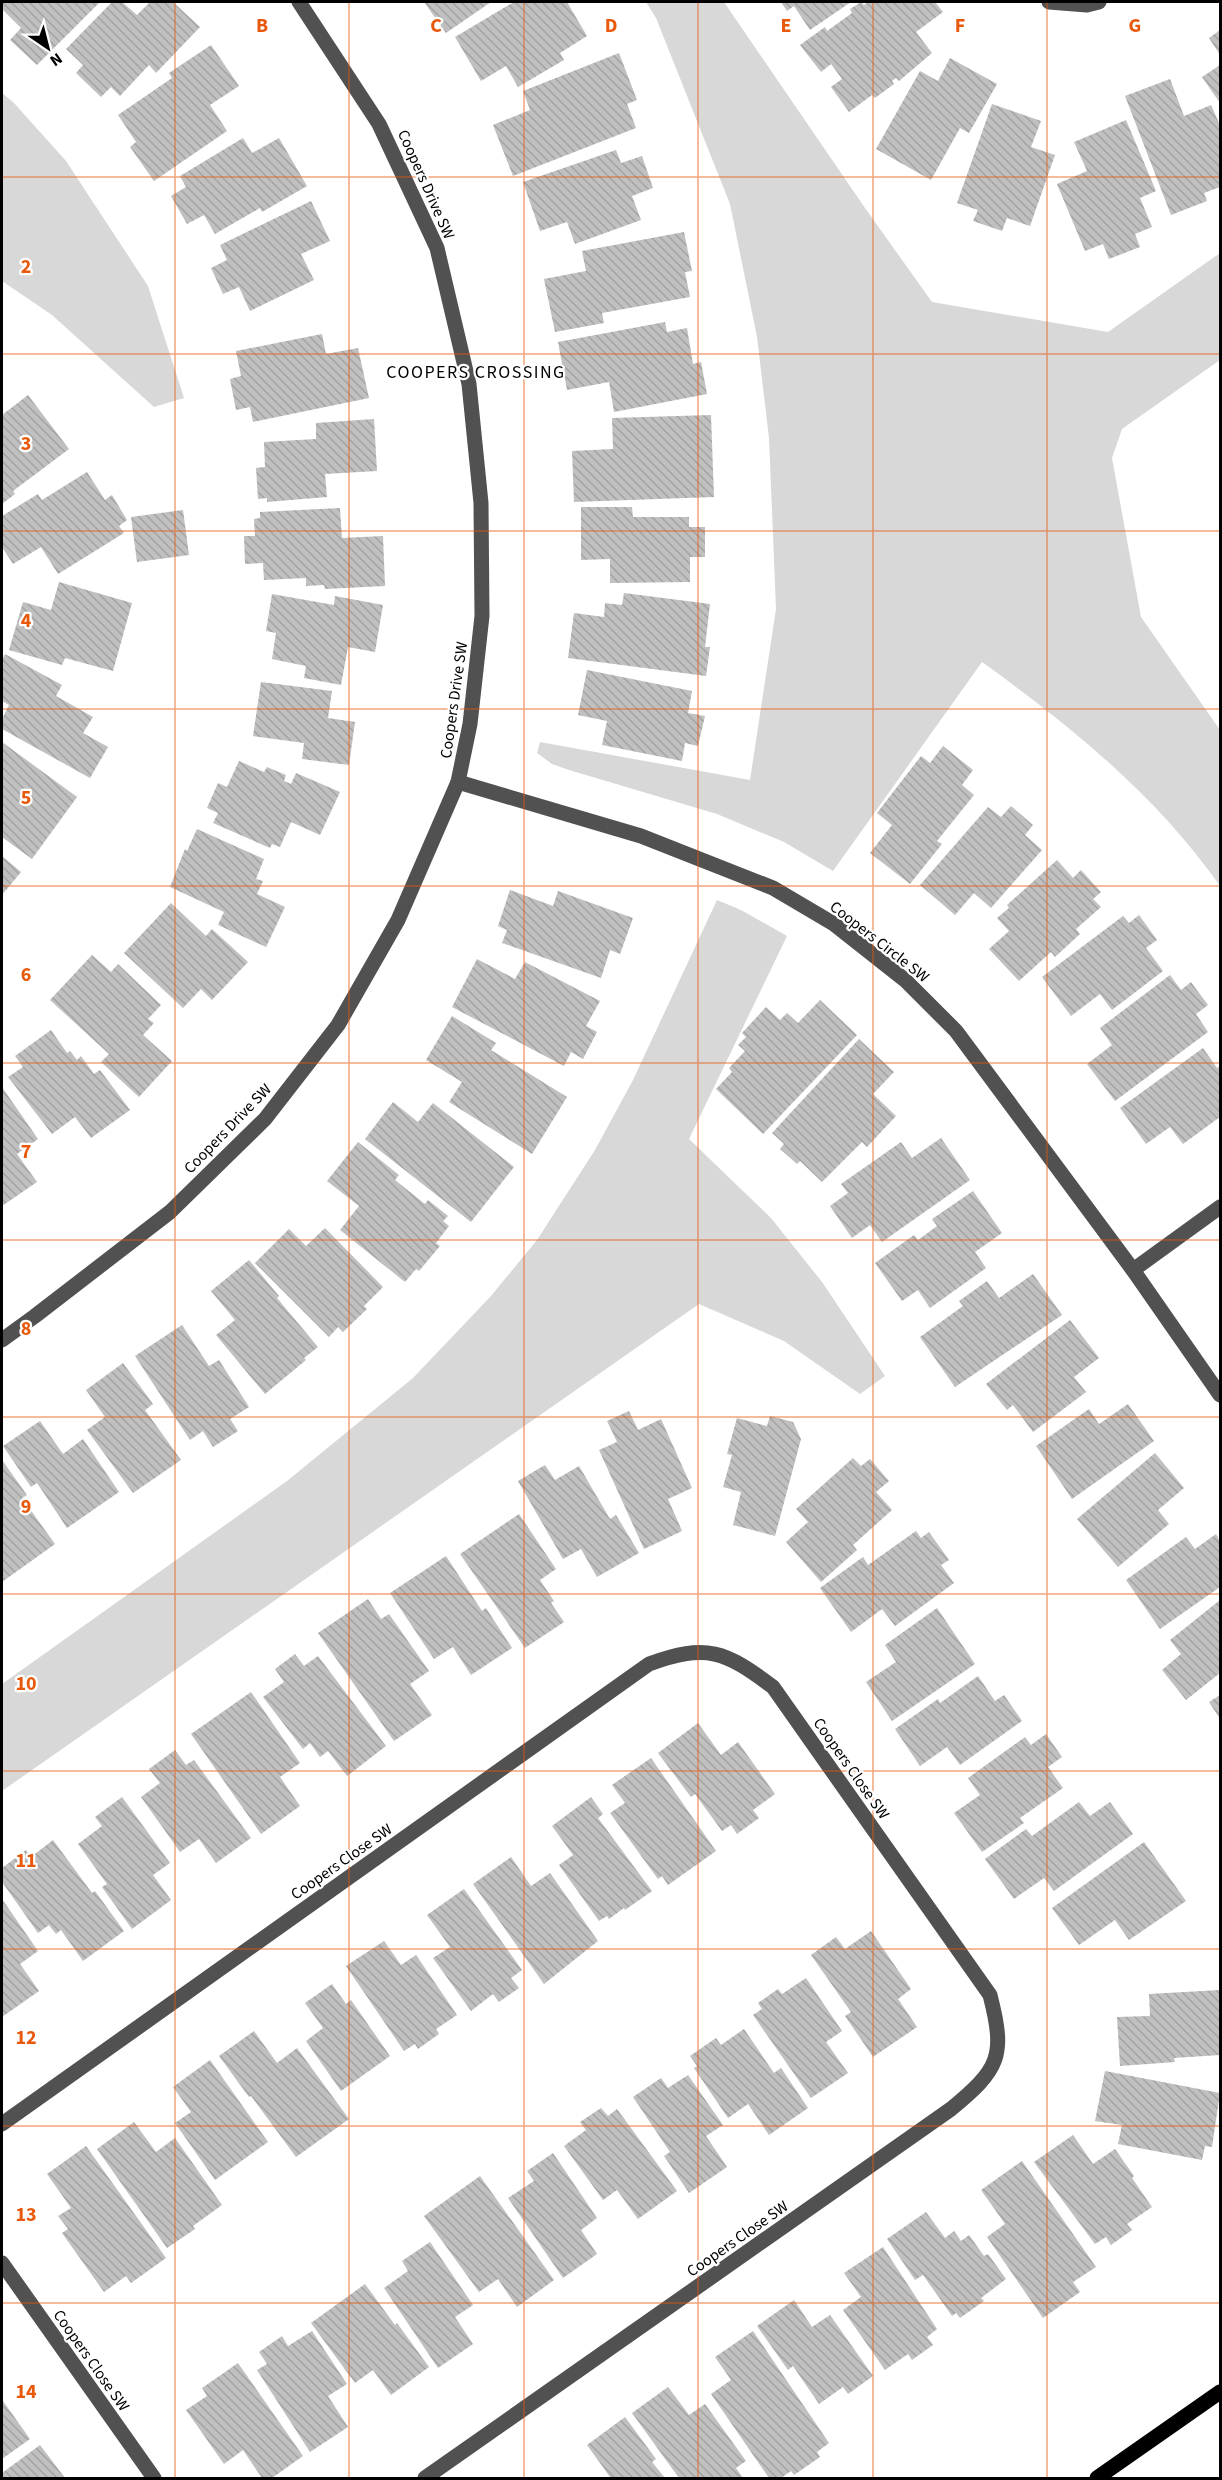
<svg xmlns="http://www.w3.org/2000/svg" width="1222" height="2480" font-family="'Source Sans 3',sans-serif">
<style>
.green{fill:#d8d8d8}
.building{fill:url(#building-back-hatch)}
.lines{fill:none;stroke-linecap:round;stroke-linejoin:round}
.minor{stroke:#515151;stroke-width:15}
.major{stroke:#000;stroke-width:15}
.grid{fill:none;stroke:#e8590c;stroke-width:1.5;stroke-opacity:0.55}
.labels{text-anchor:middle;stroke-width:4.5;stroke-linejoin:round;paint-order:stroke}
.street-label{font-size:16px;fill:#000;stroke:#fff}
.neighbourhood-label{font-size:18px;letter-spacing:1.5px;fill:#000;stroke:#fff}
.grid-label{font-size:20px;text-anchor:middle;font-weight:bold;fill:#e8590c;stroke:#fff;stroke-width:4.5;stroke-linejoin:round;paint-order:stroke}
</style>
<defs>
<pattern id="building-back-hatch" width="6" height="6" patternUnits="userSpaceOnUse" patternTransform="scale(1.5)"><rect width="6" height="6" fill="#c0c0c0"/><path d="M-1 5l2 2M0 0l6 6M5-1l2 2" fill="none" stroke="#a3a3a3"/></pattern>
</defs>
<rect width="100%" height="100%" fill="#fff"/>
<g class="green">
<path d="M646 2H724L865 208 932 302 1108 332 1220 253V360L1122 429 1112 458 1141 617 1220 730V886C1157 796 1071 726 982 662L833 871 784 842 717 814 569 770 552 764 537 753 540 742 750 780 776 609 769 438 757 337 730 204 656 18Z"/>
<path d="M2 93 14 103 66 161 148 286 184 398 154 407 52 315 2 281Z"/>
<path d="M717 900 741 910 787 936 689 1139 771 1218 822 1282 885 1376 860 1394 784 1341 699 1304 2 1791V1684L287 1481 413 1378 491 1296 537 1240 595 1150 633 1080Z"/>
</g>
<g class="building">
<path d="M2 2H100L37 65 10 40 21 28 2 9Z"/>
<path d="M112 2H122L137 15 150 2H173L200 27 156 73 149 65 120 96 111 87 101 97 76 73 83 65 66 49Z"/>
<path d="M424 2H491L446 33Z"/>
<path d="M514 2H567L587 36 560 53 564 60 518 87 506 66 481 81 455 37Z"/>
<path d="M781 2H851L810 30 794 6 787 11Z"/>
<path d="M861 2 864 5 868 2H935L943 12 916 32 932 53 899 81 896 78 892 81 894 84 875 98 872 95 849 112 831 87 842 79 831 64 821 72 800 45 825 27 827 31 852 13 850 9Z"/>
<path d="M1220 30V55L1209 38Z"/>
<path d="M211 45 239 86 210 105 227 131 154 181 130 147 136 142 118 115 172 78 169 73Z"/>
<path d="M619 53 637 100 627 104 636 128 513 176 493 125 530 110 523 91Z"/>
<path d="M950 58 997 84 969 133 960 128 931 180 876 149 920 71 938 81Z"/>
<path d="M1220 65V103L1202 77Z"/>
<path d="M1170 79 1184 116 1211 105 1220 125V187L1204 193 1207 201 1171 215 1125 96Z"/>
<path d="M992 104 1041 121 1031 147 1055 155 1030 226 1007 218 1002 231 973 221 978 210 957 203Z"/>
<path d="M1126 120 1156 191 1140 198 1152 227 1135 234 1140 247 1109 259 1103 244 1085 251 1057 184 1087 171 1074 142Z"/>
<path d="M243 138 252 153 279 138 307 186 262 212 260 208 215 234 204 215 187 224 171 196 186 187 180 176Z"/>
<path d="M616 150 621 163 642 156 653 188 632 196 641 220 575 244 567 222 540 231 523 182Z"/>
<path d="M311 201 330 241 301 254 314 280 250 311 239 287 223 294 211 268 227 260 220 245Z"/>
<path d="M684 232 692 271 685 272 690 297 602 313 604 323 555 332 544 279 586 271 582 251Z"/>
<path d="M665 322 667 332 687 328 693 364 701 362 707 394 614 412 609 382 567 390 558 342Z"/>
<path d="M322 334 326 354 358 348 369 398 253 422 250 407 236 410 230 379 241 376 236 351Z"/>
<path d="M28 395 69 449 13 491 15 494 2 504V415Z"/>
<path d="M711 415 714 497 574 502 572 451 613 449 612 418Z"/>
<path d="M374 419 377 471 325 474 327 497 267 502V498L258 499 256 468 265 467 264 442 316 439V423Z"/>
<path d="M87 472 105 500 112 495 127 520 119 526 124 533 58 574 41 547 13 564 2 547V516L38 494 42 500Z"/>
<path d="M581 507H632L633 517H689V527H705V557H690V582L610 583V559L581 560Z"/>
<path d="M340 508 342 538 383 536 385 586 325 589 324 585 306 586V578L264 580 263 563 245 564 244 536H255L254 519 260 518V512Z"/>
<path d="M183 510 189 555 137 562 131 517Z"/>
<path d="M59 582 132 603 113 671 65 658 62 665 9 650 23 602 51 610Z"/>
<path d="M624 593 710 604 705 647H710L706 676 568 658 574 613 604 617 605 603 622 605Z"/>
<path d="M272 594 334 605 335 596 383 605 375 652 348 647 341 685 304 678 306 666 272 659 276 633 266 631Z"/>
<path d="M5 654 62 685 56 696 93 717 83 733 108 747 90 778 2 729V719L9 705 2 701V660Z"/>
<path d="M587 670 692 691 688 713 705 716 698 746 685 743 682 761 602 745 607 721 578 715Z"/>
<path d="M261 682 332 691 328 718 355 722 349 765 302 759 304 743 253 736Z"/>
<path d="M2 742 77 797 32 859 2 837Z"/>
<path d="M943 746 973 770 962 785 974 795 937 841 942 844 910 884 870 853 892 825 877 813 921 756 930 763Z"/>
<path d="M239 761 264 772 267 767 286 775 284 781 291 784 296 773 340 792 320 835 291 822 280 847 272 844 270 848 213 823 218 813 207 808 218 783 227 787Z"/>
<path d="M1011 806 1033 825 1025 835 1042 850 991 908 974 893 955 915 920 885 988 807 1001 817Z"/>
<path d="M197 829 264 859 256 879 263 881 257 894 285 907 266 947 218 925 224 912 170 887 185 849 187 851Z"/>
<path d="M2 856 21 872 2 895Z"/>
<path d="M1057 860 1073 878 1081 870 1101 892 1093 899 1101 907 1076 929 1080 934 1055 957 1051 952 1019 981 989 949 1009 931 997 918 1009 908 1007 905Z"/>
<path d="M510 890 553 906 558 891 633 918 620 954 610 950 601 978 502 943 507 930 498 926Z"/>
<path d="M171 903 206 936 212 929 248 962 212 1000 201 989 183 1008 124 953Z"/>
<path d="M1139 915 1157 940 1146 948 1163 971 1112 1010 1100 994 1071 1016 1042 977 1123 916 1129 923Z"/>
<path d="M92 955 111 972 118 964 161 1005 148 1019 154 1023 143 1035 172 1061 139 1097 101 1062 109 1054 50 1000Z"/>
<path d="M477 959 515 979 525 962 600 1001 586 1026 597 1032 583 1059 571 1052 564 1066 452 1007Z"/>
<path d="M1170 975 1181 990 1191 982 1208 1005 1196 1014 1208 1032 1115 1101 1087 1064 1112 1045 1100 1028Z"/>
<path d="M820 1000 857 1035 763 1134 716 1089 732 1072 729 1068 745 1051 738 1045 746 1037 742 1033 766 1007 780 1020 787 1013 798 1023Z"/>
<path d="M452 1016 496 1043 491 1050 567 1097 532 1154 449 1102 462 1082 426 1060Z"/>
<path d="M51 1030 67 1053 70 1051 77 1060 81 1056 94 1074 100 1070 130 1110 91 1138 75 1117 52 1134 8 1077 23 1067 15 1056Z"/>
<path d="M859 1039 894 1072 873 1094 896 1116 867 1147 862 1142 822 1182 800 1161 797 1164 780 1149 784 1144 772 1133Z"/>
<path d="M1203 1048 1217 1068 1220 1066V1117L1183 1144 1170 1127 1146 1144 1120 1108Z"/>
<path d="M2 1087 38 1139 17 1154 37 1182 2 1206Z"/>
<path d="M393 1102 418 1122 433 1103 514 1167 471 1222 365 1139Z"/>
<path d="M941 1138 970 1180 882 1242 870 1225 852 1238 830 1206 848 1193 841 1184 901 1142 912 1158Z"/>
<path d="M358 1142 399 1175 395 1180 425 1204 428 1200 448 1216 443 1221 449 1226 436 1243 440 1246 419 1271 416 1269 405 1282 340 1230 359 1206 327 1181Z"/>
<path d="M973 1191 1002 1233 975 1252 986 1268 930 1308 918 1290 902 1301 875 1263 914 1235 918 1240 937 1226 932 1219Z"/>
<path d="M325 1228 383 1287 364 1306 367 1309 343 1332 338 1327 329 1337 255 1263 289 1229 306 1246Z"/>
<path d="M249 1260 279 1296 277 1298 318 1347 304 1358 306 1360 265 1394 216 1335 235 1320 211 1291Z"/>
<path d="M1033 1274 1062 1315 955 1387 920 1337 963 1306 959 1301 987 1281 999 1298Z"/>
<path d="M1070 1320 1099 1358 1074 1377 1086 1392 1033 1432 1013 1405 1007 1410 986 1384Z"/>
<path d="M182 1325 209 1366 219 1360 249 1407 230 1419 238 1431 213 1447 203 1431 190 1440 135 1356Z"/>
<path d="M123 1363 153 1404 145 1410 181 1460 133 1493 87 1430 105 1417 86 1390Z"/>
<path d="M1128 1404 1154 1441 1072 1499 1036 1446 1089 1409 1099 1424Z"/>
<path d="M629 1411 638 1430 661 1419 692 1488 668 1499 682 1531 644 1549 599 1450 617 1442 607 1421Z"/>
<path d="M770 1416 793 1422 801 1439 775 1536 733 1525 741 1492 723 1487 732 1455 727 1454 737 1418 767 1426Z"/>
<path d="M40 1421 63 1454 83 1439 119 1492 67 1528 37 1483 31 1487 3 1446Z"/>
<path d="M1155 1453 1184 1488 1158 1510 1169 1524 1118 1567 1077 1519Z"/>
<path d="M853 1458 861 1466 870 1459 889 1481 876 1492 892 1510 853 1545 857 1550 821 1582 786 1542 808 1522 796 1509Z"/>
<path d="M2 1460 27 1495 22 1498 55 1544 2 1582Z"/>
<path d="M545 1465 555 1480 579 1466 610 1519 616 1515 639 1553 597 1577 581 1549 563 1559 518 1481Z"/>
<path d="M519 1514 556 1569 540 1580 554 1601 551 1603 564 1622 525 1648 460 1554Z"/>
<path d="M916 1531 921 1538 929 1532 949 1560 941 1565 954 1583 895 1626 882 1609 851 1632 820 1588 863 1557 868 1565Z"/>
<path d="M1216 1534 1220 1541V1587L1160 1629 1126 1580 1186 1537 1195 1549Z"/>
<path d="M446 1556 482 1611 486 1608 512 1648 471 1675 453 1647 434 1659 390 1593Z"/>
<path d="M368 1599 381 1619 389 1614 429 1671 410 1684 432 1715 394 1741 318 1633Z"/>
<path d="M1220 1600V1673L1186 1700 1162 1670 1181 1654 1170 1640Z"/>
<path d="M937 1608 975 1664 892 1721 866 1682 896 1662 885 1645Z"/>
<path d="M295 1654 304 1666 318 1656 386 1746 347 1776 328 1751 320 1757 310 1743 303 1749 263 1697 284 1682 275 1669Z"/>
<path d="M978 1676 995 1701 1004 1695 1022 1721 960 1765 947 1747 920 1766 895 1729 938 1699 940 1703Z"/>
<path d="M251 1692 300 1763 280 1777 300 1806 261 1834 191 1734Z"/>
<path d="M1220 1695V1719L1209 1702Z"/>
<path d="M698 1723 721 1755 738 1742 775 1794 753 1810 759 1818 737 1834 731 1825 722 1831 695 1794 691 1797 658 1753Z"/>
<path d="M1046 1734 1062 1757 1048 1767 1063 1788 1020 1818 1024 1823 982 1852 954 1813 980 1795 968 1778 1025 1737 1031 1745Z"/>
<path d="M175 1750 186 1765 194 1760 251 1838 216 1863 199 1839 180 1852 141 1797 160 1783 149 1769Z"/>
<path d="M651 1758 716 1851 668 1885 662 1876 658 1879 610 1813 625 1803 612 1785Z"/>
<path d="M122 1797 170 1863 153 1875 171 1900 132 1929 102 1887 107 1884 78 1844 102 1826 95 1817Z"/>
<path d="M591 1797 603 1814 598 1818 652 1891 625 1910 624 1908 609 1919 607 1916 599 1921 559 1865 573 1855 552 1826Z"/>
<path d="M1079 1802 1090 1816 1110 1802 1133 1834 1054 1891 1044 1878 1014 1899 985 1859 1026 1829 1032 1836Z"/>
<path d="M53 1840 92 1893 95 1891 124 1931 83 1961 61 1930 56 1934 49 1925 38 1933 2 1882V1868L26 1850 31 1857Z"/>
<path d="M1144 1842 1186 1901 1129 1940 1115 1920 1079 1945 1052 1908Z"/>
<path d="M511 1857 531 1886 550 1873 598 1941 544 1984 473 1884Z"/>
<path d="M464 1889 522 1970 511 1978 519 1988 499 2002 493 1994 471 2011 433 1958 450 1947 427 1915Z"/>
<path d="M2 1899 38 1951 20 1964 39 1991 2 2017Z"/>
<path d="M871 1931 911 1989 898 1999 917 2027 873 2057 845 2016 851 2012 811 1955 836 1937 845 1949Z"/>
<path d="M384 1941 401 1965 416 1955 457 2015 436 2029 439 2034 418 2049 415 2044 404 2051 346 1966Z"/>
<path d="M806 1978 842 2031 826 2042 848 2073 811 2098 753 2015 762 2009 758 2003 778 1989 782 1994Z"/>
<path d="M332 1984 346 2004 351 2000 390 2056 341 2091 306 2041 323 2028 305 2003Z"/>
<path d="M1220 1990V2055L1174 2058 1175 2062 1120 2066 1117 2017 1150 2016 1149 1994Z"/>
<path d="M744 2029 774 2073 781 2068 808 2108 769 2135 748 2104 728 2118 694 2068 697 2066 690 2056 716 2038 721 2045Z"/>
<path d="M254 2031 277 2063 297 2048 349 2119 296 2157 251 2096 249 2097 219 2056Z"/>
<path d="M210 2060 268 2142 215 2180 175 2123 191 2112 173 2087Z"/>
<path d="M1105 2071 1220 2093 1212 2147 1205 2146 1202 2160 1118 2144 1122 2125 1095 2121Z"/>
<path d="M688 2075 723 2125 706 2136 727 2167 689 2193 664 2156 670 2152 633 2097 661 2078 668 2088Z"/>
<path d="M601 2108 608 2116 617 2109 677 2191 638 2219 617 2190 603 2200 564 2146 586 2130 580 2122Z"/>
<path d="M134 2122 156 2152 175 2138 222 2205 193 2226 195 2229 167 2248 97 2149Z"/>
<path d="M1073 2135 1093 2164 1115 2149 1134 2176 1132 2178 1152 2207 1127 2224 1132 2230 1111 2245 1106 2237 1095 2244 1034 2162Z"/>
<path d="M86 2146 166 2258 131 2283 126 2276 104 2292 62 2233 68 2229 58 2216 71 2208 47 2174Z"/>
<path d="M553 2153 597 2218 581 2230 597 2254 563 2278 508 2198 534 2181 527 2171Z"/>
<path d="M1022 2161 1096 2267 1073 2282 1080 2292 1043 2318 987 2237 1005 2224 981 2190Z"/>
<path d="M480 2176 554 2280 517 2307 498 2279 479 2292 424 2216Z"/>
<path d="M926 2212 945 2238 954 2231 961 2241 969 2235 984 2256 988 2254 1006 2279 981 2298 984 2301 960 2318 956 2313 952 2316 923 2275 915 2280 887 2239Z"/>
<path d="M430 2242 473 2305 455 2317 473 2344 438 2368 384 2288 408 2271 402 2261Z"/>
<path d="M883 2247 937 2329 927 2337 933 2345 912 2360 908 2354 885 2370 843 2310 861 2297 844 2273Z"/>
<path d="M365 2284 395 2325 397 2323 429 2367 391 2395 373 2370 355 2383 311 2323Z"/>
<path d="M794 2300 812 2327 830 2315 873 2376 848 2394 843 2387 819 2404 793 2366 788 2370 757 2326Z"/>
<path d="M312 2331 347 2384 328 2396 348 2427 310 2452 257 2370 267 2364 259 2352 282 2336 288 2346Z"/>
<path d="M753 2331 829 2443 817 2452 820 2457 794 2475 791 2471 781 2478H769L711 2394 731 2380 715 2357Z"/>
<path d="M238 2363 303 2456 272 2478H262L243 2450 224 2464 186 2410 207 2396 202 2388Z"/>
<path d="M668 2387 689 2415 705 2404 746 2461 736 2468 743 2478H679L632 2413Z"/>
<path d="M3 2401 30 2439 2 2459V2402Z"/>
<path d="M625 2417 656 2459 652 2462 665 2478H607L610 2477 587 2445Z"/>
<path d="M40 2445 65 2478H2V2473Z"/>
</g>
<g class="lines">
<g class="minor">
<path d="M1049 2 1087 5 1099 2"/>
<path d="M458 782 641 836 773 888 834 924 905 980 956 1031 1133 1270"/>
<path d="M1220 1207 1133 1270 1220 1395"/>
<path d="M2 1340 35 1316 170 1212 265 1119 338 1025 398 920 458 782 470 724 482 616 481 503 469 384 437 248 379 124 299 2"/>
<path d="M2 2124 649 1664C707 1643 725 1651 773 1687L990 1995C1006 2057 999 2069 951 2109L425 2478"/>
<path d="M2 2263 154 2478"/>
</g>
<path class="major" d="M1097 2478 1220 2392"/>
</g>
<path class="grid" d="M175 2V2478M349 2V2478M524 2V2478M698 2V2478M873 2V2478M1047 2V2478M2 177H1220M2 354H1220M2 531H1220M2 709H1220M2 886H1220M2 1063H1220M2 1240H1220M2 1417H1220M2 1594H1220M2 1771H1220M2 1949H1220M2 2126H1220M2 2303H1220"/>
<g class="labels">
<g class="street-label">
<text transform="translate(427 184) rotate(66)" y="6">Coopers Drive SW</text>
<text transform="translate(453 700) rotate(-82)" y="6">Coopers Drive SW</text>
<text transform="translate(880 941) rotate(38)" y="6">Coopers Circle SW</text>
<text transform="translate(227 1128) rotate(-46)" y="6">Coopers Drive SW</text>
<text transform="translate(852 1768) rotate(55)" y="6">Coopers Close SW</text>
<text transform="translate(341 1861) rotate(-35)" y="6">Coopers Close SW</text>
<text transform="translate(737 2238) rotate(-35)" y="6">Coopers Close SW</text>
<text transform="translate(92 2360) rotate(55)" y="6">Coopers Close SW</text>
</g>
<g class="neighbourhood-label">
<text x="476" y="378">COOPERS CROSSING</text>
</g>
</g>
<g class="grid-label">
<text x="262" y="32">B</text>
<text x="436" y="32">C</text>
<text x="611" y="32">D</text>
<text x="786" y="32">E</text>
<text x="960" y="32">F</text>
<text x="1135" y="32">G</text>
<text x="26" y="273">2</text>
<text x="26" y="450">3</text>
<text x="26" y="627">4</text>
<text x="26" y="804">5</text>
<text x="26" y="981">6</text>
<text x="26" y="1158">7</text>
<text x="26" y="1335">8</text>
<text x="26" y="1513">9</text>
<text x="26" y="1690">10</text>
<text x="26" y="1867">11</text>
<text x="26" y="2044">12</text>
<text x="26" y="2221">13</text>
<text x="26" y="2398">14</text>
</g>
<rect width="1222" height="2480" fill="none" stroke="#000000" stroke-width="6"/>
<g transform="translate(48 48) rotate(145)" stroke="#ffffff" stroke-width="4.5" paint-order="stroke">
<path d="M0-4.5L10 22L0 15L-10 22Z" fill="#000000"/>
<text y="-9" font-size="16" font-weight="bold" text-anchor="middle" fill="#000000">N</text>
</g>
</svg>
